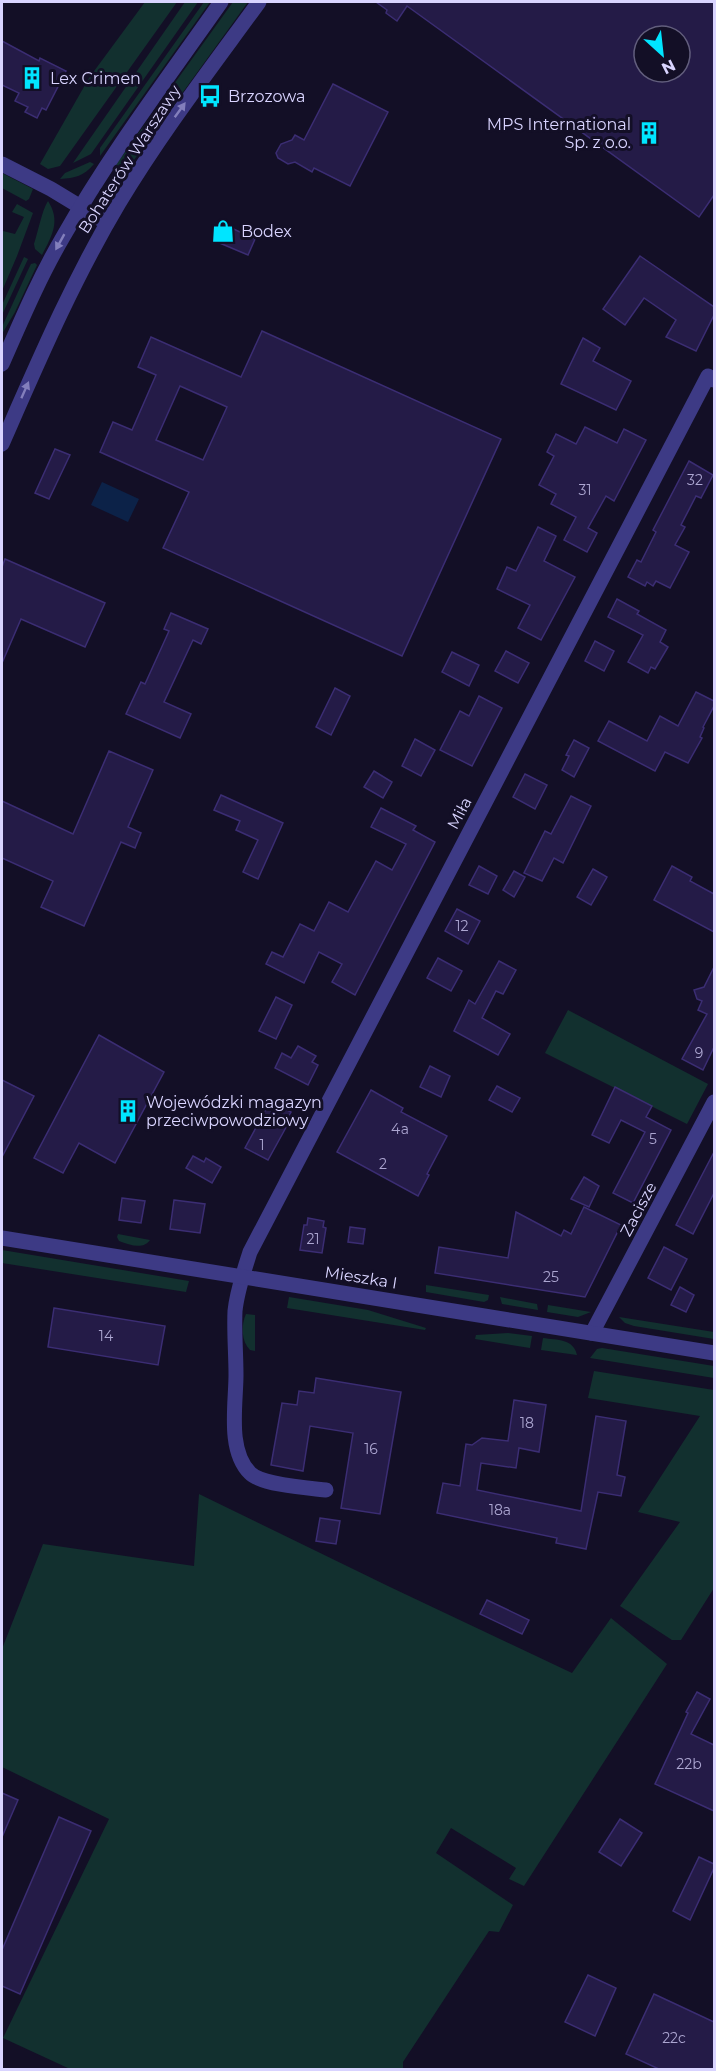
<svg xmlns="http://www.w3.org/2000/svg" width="716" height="2071" font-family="Montserrat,sans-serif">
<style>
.green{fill:#12302f}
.water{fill:#0c2248}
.building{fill:#241b47;stroke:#3b2d73;stroke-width:1.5;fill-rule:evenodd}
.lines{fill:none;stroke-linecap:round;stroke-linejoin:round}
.minor{stroke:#3d3a85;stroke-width:15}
.tertiary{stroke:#3d3a85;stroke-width:15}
.oneway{fill:#837fbc}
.labels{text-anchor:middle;stroke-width:6;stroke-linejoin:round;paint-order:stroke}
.number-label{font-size:14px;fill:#aca6d1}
.poi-label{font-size:16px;fill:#d9d4ff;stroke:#130f26;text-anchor:start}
.street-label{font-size:16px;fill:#d9d4ff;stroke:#130f26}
</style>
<rect width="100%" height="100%" fill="#130f26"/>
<g class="green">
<path d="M145 2H177L60 166 48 169 40 164 89 78Z"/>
<path d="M185 2H198L91 154 73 163Z"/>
<path d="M204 2H210L100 156V148Z"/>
<path d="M233 2H248L126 171 115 166Z"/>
<path d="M90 162 94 164C84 176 75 178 60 179L65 173Z"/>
<path d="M2 173 33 189 29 199 26 201 2 188Z"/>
<path d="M48 201C61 221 52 236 42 255L35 249 34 244C38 232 42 210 48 201Z"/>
<path d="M17 204 33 213 17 256 2 291V234L3 231 15 234 24 217 12 212Z"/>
<path d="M24 257 28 259 2 315V305Z"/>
<path d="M35 263 37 265 15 312 2 334V327L28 270 31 264Z"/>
<path d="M568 1010 708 1084 687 1124 545 1053Z"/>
<path d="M118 1234 150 1240C143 1250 130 1245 119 1241L117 1237Z"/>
<path d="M2 1250 189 1281 186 1292 21 1266 2 1263Z"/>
<path d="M426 1285 489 1295 488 1300 484 1302 426 1292Z"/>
<path d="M289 1297 368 1310 426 1328 425 1330 287 1308Z"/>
<path d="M500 1297 537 1304 538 1310 502 1304Z"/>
<path d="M548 1305 591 1312 578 1317 547 1312Z"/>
<path d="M246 1314 255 1315V1351L250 1350C241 1341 241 1325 246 1314Z"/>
<path d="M619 1317 714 1332V1339L634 1326 625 1323Z"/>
<path d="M508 1333 532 1336 530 1348 475 1339 476 1335Z"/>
<path d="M543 1338C557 1340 574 1339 577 1355L541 1350Z"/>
<path d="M602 1348 714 1366V1378L590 1358 597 1349Z"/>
<path d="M594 1371 714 1390V1588L681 1640H672L620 1606 680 1522 638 1512 700 1416 588 1398Z"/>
<path d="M199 1494 390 1587 572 1673 611 1618 667 1664 524 1886 509 1879 516 1868 451 1828 436 1853 513 1905 499 1932 489 1931 403 2062V2069H70L3 2038 109 1819 2 1767V1649L43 1544 194 1566Z"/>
</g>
<path class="water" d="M102 482 139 499 128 522 91 505Z"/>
<g class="building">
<path d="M376 2H714V195L699 217 407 6 397 21 386 13 387 10ZM644 36H680V72H644Z"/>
<path d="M2 41 39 61 40 58 66 71 46 110 42 108 37 118 25 112 28 107 15 101 19 93 2 85Z"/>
<path d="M333 84 388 112 350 186 314 168 312 172 295 162 288 164 278 158 276 153 281 144 292 140 295 135 304 140Z"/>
<path d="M223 224 255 239 248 255 215 241Z"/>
<path d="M640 256 714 307V315L696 351 666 337 676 320 644 298 625 325 603 309Z"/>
<path d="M262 331 501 439 402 656 163 548 189 492 100 452 113 422 132 430 156 375 138 367 151 337 241 377ZM180 386 227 407 203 460 156 440Z"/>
<path d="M583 338 600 348 593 361 631 381 616 410 561 384Z"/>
<path d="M585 427 617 443 624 429 646 440 614 501 606 496 588 528 597 533 587 552 564 540 576 517 551 504 556 494 539 485 554 456 547 452 556 434 576 444Z"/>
<path d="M55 449 70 455 49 499 35 493Z"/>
<path d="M689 461 713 475 701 498 696 496 681 525 685 527 675 545 689 552 670 588 656 581 653 586 647 582 645 586 628 577 637 560 641 562 656 532 653 530Z"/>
<path d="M538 527 556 536 544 561 575 577 541 640 518 628 530 605 497 589 507 567 516 571Z"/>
<path d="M5 559 105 603 85 647 21 619 2 663V567Z"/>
<path d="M617 599 639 611 637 614 666 630 660 642 668 647 655 669 651 667 648 673 628 662 643 635 608 617Z"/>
<path d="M171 613 208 629 201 644 193 640 164 702 191 714 180 738 126 714 141 682 145 684 169 631 164 629Z"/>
<path d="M595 641 614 651 604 671 585 661Z"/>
<path d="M506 651 529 663 518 683 495 671Z"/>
<path d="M452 652 479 665 469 686 442 672Z"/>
<path d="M335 688 350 696 331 735 316 727Z"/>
<path d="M696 692 714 701V706L703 727 704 728 700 737 702 738 688 763 665 752 655 771 598 741 609 721 647 741 660 716 678 726Z"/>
<path d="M479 696 502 708 472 766 440 750 460 711 469 716Z"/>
<path d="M415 739 435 750 421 776 402 766Z"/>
<path d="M574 740 589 748 574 777 562 770 569 756 566 755Z"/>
<path d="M109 751 153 770 128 827 141 833 135 848 121 842 84 926 41 907 53 881 2 858V801L73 834Z"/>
<path d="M374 771 392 782 383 798 364 787Z"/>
<path d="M525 774 547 785 535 809 513 797Z"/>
<path d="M221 795 283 823 258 879 243 872 258 840 236 830 240 821 214 810Z"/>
<path d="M571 796 591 806 563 863 554 858 542 881 524 873 545 831 551 834Z"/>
<path d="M381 808 416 826 413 830 435 842 355 995 332 982 342 964 319 952 304 983 266 964 272 952 283 957 300 924 314 931 329 902 348 912 376 861 392 870 406 844 371 827Z"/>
<path d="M479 866 497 876 488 894 469 885Z"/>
<path d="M672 866 692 877 690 881 714 894V932L654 900Z"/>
<path d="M593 869 607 877 591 905 577 897Z"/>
<path d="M514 871 525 877 514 897 503 890Z"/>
<path d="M457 909 480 921 468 944 445 931Z"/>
<path d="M438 958 462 971 451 991 427 978Z"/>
<path d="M499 961 516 970 503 994 496 991 482 1018 510 1034 498 1055 454 1031 469 1000 475 1004Z"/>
<path d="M714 967V1047L703 1070 682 1059 707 1014 698 1010 702 1001 697 999 694 990 704 987Z"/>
<path d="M276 997 292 1005 276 1039 259 1031Z"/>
<path d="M99 1035 164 1072 115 1163 79 1143 63 1173 34 1158Z"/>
<path d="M298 1046 316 1056 312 1062 318 1065 308 1085 275 1068 282 1053 291 1058Z"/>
<path d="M430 1066 450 1076 441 1097 420 1087Z"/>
<path d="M2 1080 34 1096 2 1157Z"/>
<path d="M497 1086 520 1098 512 1112 489 1100Z"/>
<path d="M615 1087 652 1106 646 1117 671 1130 633 1203 613 1193 645 1132 621 1120 609 1143 592 1135Z"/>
<path d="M371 1090 403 1108 401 1112 447 1136 427 1174 429 1175 418 1196 337 1152Z"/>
<path d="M273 1102 291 1112 287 1120 289 1122 268 1160 245 1148 266 1109 268 1110Z"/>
<path d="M714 1152V1193L693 1234 676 1225Z"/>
<path d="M193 1156 204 1162 206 1158 221 1167 212 1183 186 1168Z"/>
<path d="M584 1177 599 1186 589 1207 571 1199Z"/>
<path d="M122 1198 145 1201 141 1223 119 1220Z"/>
<path d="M174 1200 205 1204 200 1233 170 1229Z"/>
<path d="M584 1207 621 1225 585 1297 435 1273 439 1247 508 1258 516 1212 561 1236 564 1230 571 1234Z"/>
<path d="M308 1218 324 1221 323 1227 326 1228 322 1253 300 1250 304 1225H307Z"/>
<path d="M350 1227 365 1229 363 1244 348 1242Z"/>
<path d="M664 1247 687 1259 671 1290 648 1278Z"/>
<path d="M680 1287 694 1295 686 1312 671 1305Z"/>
<path d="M54 1308 165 1326 158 1365 48 1347Z"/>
<path d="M316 1378 401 1392 380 1514 341 1508 353 1433 310 1426 303 1471 271 1465 282 1403 297 1405 299 1391 314 1393Z"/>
<path d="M514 1400 546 1405 539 1452 519 1448 516 1468 481 1463 477 1490 581 1511 596 1416 626 1421 617 1475 625 1477 621 1496 598 1492 586 1549 556 1543 557 1538 437 1513 443 1483 460 1486 466 1444 472 1445 482 1438 508 1441Z"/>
<path d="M320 1518 340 1521 336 1544 316 1541Z"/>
<path d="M487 1600 529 1620 522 1634 480 1614Z"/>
<path d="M697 1692 710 1699 691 1734 714 1745V1811L655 1784 688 1713 686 1712Z"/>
<path d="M2 1793 18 1800 2 1837Z"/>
<path d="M59 1817 91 1831 20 1994 2 1986V1950Z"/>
<path d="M620 1819 642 1833 621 1866 599 1852Z"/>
<path d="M699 1857 714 1864V1868L690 1920 673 1911Z"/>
<path d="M588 1975 616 1988 595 2036 565 2022Z"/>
<path d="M654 1994 714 2022V2070H661L626 2054Z"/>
</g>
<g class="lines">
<g class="minor">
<path d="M2 164 51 189 107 223"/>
<path d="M592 1333 714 1102"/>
<path d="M326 1490C308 1488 262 1485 250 1473 227 1450 236 1404 236 1375 236 1354 234 1332 235 1311 237 1291 244 1271 250 1252L708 376 714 380"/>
</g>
<g class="tertiary">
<path d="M2 364C21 321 39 278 63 237 110 154 167 79 221 2"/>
<path d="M2 444C38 362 73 280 119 203 161 133 211 68 259 2"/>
<path d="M2 1238 714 1353"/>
</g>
</g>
<defs><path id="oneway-solid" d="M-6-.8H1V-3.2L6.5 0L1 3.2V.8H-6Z" transform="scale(1.5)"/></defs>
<g class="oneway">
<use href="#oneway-solid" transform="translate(180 110) rotate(-54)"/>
<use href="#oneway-solid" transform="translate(60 242) rotate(119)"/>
<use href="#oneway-solid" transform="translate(25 390) rotate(-66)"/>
</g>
<defs>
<g id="building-bare" transform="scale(1.8)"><path d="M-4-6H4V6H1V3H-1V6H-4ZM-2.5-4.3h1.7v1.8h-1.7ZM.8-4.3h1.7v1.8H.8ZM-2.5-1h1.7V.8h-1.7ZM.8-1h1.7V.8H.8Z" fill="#00e5ff" stroke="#130f26" stroke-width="2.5" paint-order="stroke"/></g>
<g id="bus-bare" transform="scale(1.8)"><path d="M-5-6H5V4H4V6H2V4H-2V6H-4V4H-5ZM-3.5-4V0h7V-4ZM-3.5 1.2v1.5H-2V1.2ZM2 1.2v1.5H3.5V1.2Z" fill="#00e5ff" stroke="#130f26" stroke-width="2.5" paint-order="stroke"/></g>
<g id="shop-bare" transform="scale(1.8)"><path d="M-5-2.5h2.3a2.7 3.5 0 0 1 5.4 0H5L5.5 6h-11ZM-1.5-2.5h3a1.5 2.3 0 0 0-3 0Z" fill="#00e5ff" stroke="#130f26" stroke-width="2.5" paint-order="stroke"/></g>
</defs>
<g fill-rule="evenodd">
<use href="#building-bare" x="32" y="78"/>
<use href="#bus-bare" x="210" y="96"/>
<use href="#building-bare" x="649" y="133"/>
<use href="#shop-bare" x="223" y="231"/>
<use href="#building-bare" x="128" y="1111"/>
</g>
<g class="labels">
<g class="number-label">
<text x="695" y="485">32</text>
<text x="585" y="495">31</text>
<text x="462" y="931">12</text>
<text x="699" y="1058">9</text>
<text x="400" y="1134">4a</text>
<text x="653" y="1144">5</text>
<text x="262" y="1150">1</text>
<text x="383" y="1169">2</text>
<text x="313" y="1244">21</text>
<text x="551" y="1282">25</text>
<text x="106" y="1341">14</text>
<text x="527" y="1428">18</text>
<text x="371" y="1454">16</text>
<text x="500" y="1515">18a</text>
<text x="689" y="1769">22b</text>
<text x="674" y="2043">22c</text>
</g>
<g class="poi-label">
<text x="50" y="84">Lex Crimen</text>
<text x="228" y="102">Brzozowa</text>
<text x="631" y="130" text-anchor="end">MPS International<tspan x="631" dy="18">Sp. z o.o.</tspan></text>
<text x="241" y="237">Bodex</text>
<text x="146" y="1108">Wojewódzki magazyn<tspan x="146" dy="18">przeciwpowodziowy</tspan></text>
</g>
<g class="street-label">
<text transform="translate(129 159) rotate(-57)" y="6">Bohaterów Warszawy</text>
<text transform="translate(459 813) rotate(-62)" y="6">Miła</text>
<text transform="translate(638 1209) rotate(-62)" y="6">Zacisze</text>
<text transform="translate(361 1277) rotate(9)" y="6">Mieszka I</text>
</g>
</g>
<rect width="716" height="2071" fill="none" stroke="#d9d4ff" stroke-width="6"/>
<g transform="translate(662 54) rotate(153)"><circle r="28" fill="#130f26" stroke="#625e7d" stroke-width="1.5"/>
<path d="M0-4.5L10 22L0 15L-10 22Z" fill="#00e5ff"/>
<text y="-9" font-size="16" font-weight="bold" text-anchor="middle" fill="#d9d4ff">N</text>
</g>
</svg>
